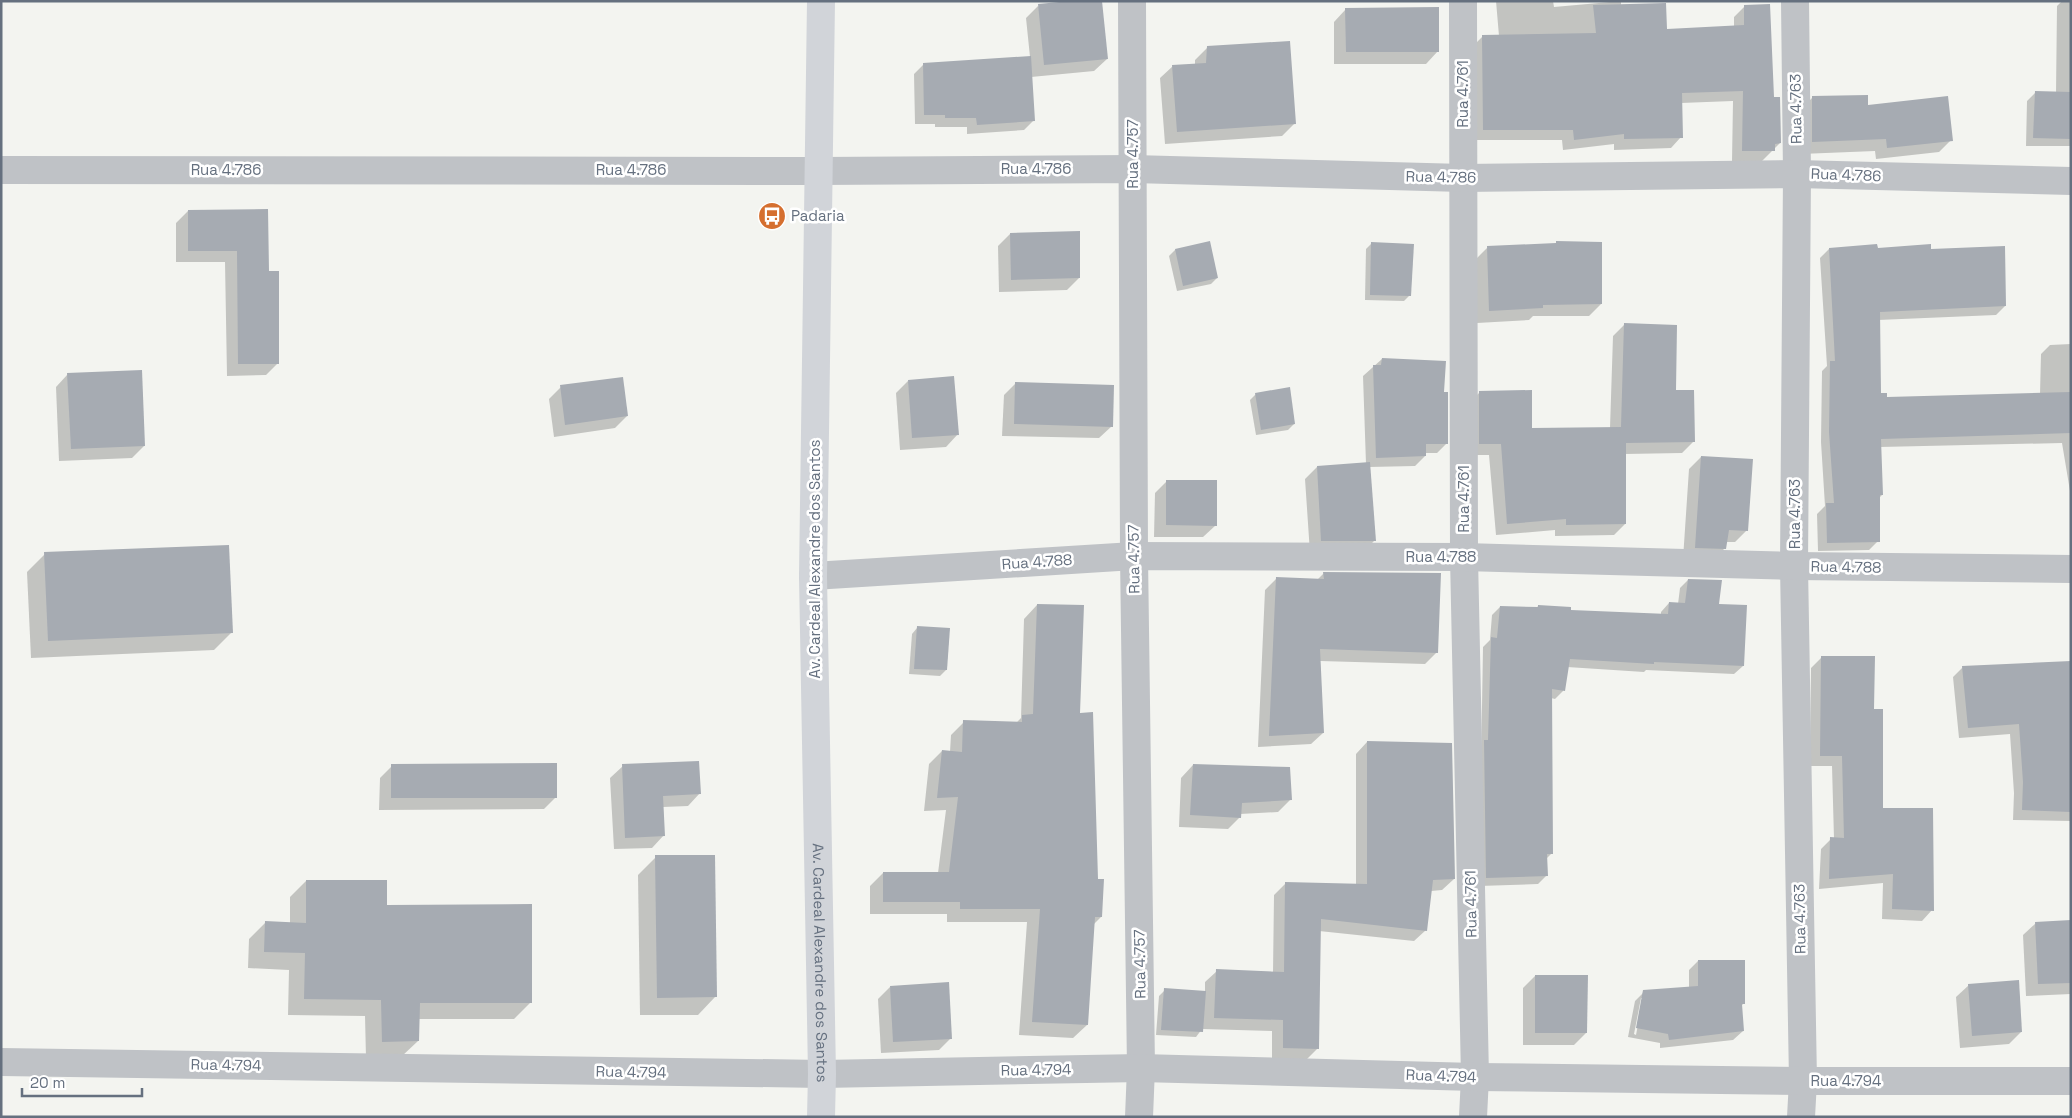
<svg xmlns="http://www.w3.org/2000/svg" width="2072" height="1118" font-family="'Space Grotesk',sans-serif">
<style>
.shadow{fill:#0003;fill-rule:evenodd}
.building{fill:#a6abb2}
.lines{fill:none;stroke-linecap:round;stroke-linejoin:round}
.street{stroke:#bfc2c6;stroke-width:28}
.secondary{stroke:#d1d4d9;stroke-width:28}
.labels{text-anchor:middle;stroke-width:5;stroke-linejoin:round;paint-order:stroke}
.street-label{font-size:15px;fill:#65707f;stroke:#fff}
.poi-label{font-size:15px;fill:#65707f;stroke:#fff;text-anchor:start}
</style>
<rect width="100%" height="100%" fill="#f3f4f0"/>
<g class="shadow">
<path d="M1496 1H1553L1554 7 1621 1V5L1665 30 1734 27V17L1745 6 1773 99 1780 143 1762 161H1732L1733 101 1681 103V137L1671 148 1614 150V144L1563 150 1562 140H1473L1472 47 1483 36H1499Z"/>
<path d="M2062 1H2071V146H2026L2027 101 2035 93H2056L2057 6Z"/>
<path d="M1038 6 1107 59 1094 71 1031 77 1033 121 1024 130 967 134V127H935V124H915L914 74 923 65 1030 57 1026 18Z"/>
<path d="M1346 9 1438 51 1426 64H1334V22Z"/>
<path d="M1207 48 1295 123 1282 136 1165 144 1160 78 1173 66 1195 65V60Z"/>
<path d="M1812 98 1867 106 1951 140 1939 152 1876 159 1875 151 1801 154 1800 110Z"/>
<path d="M188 211 268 272 278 363 266 375 227 376 225 262H176V223Z"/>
<path d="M1010 234 1079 278 1067 290 999 292 998 246Z"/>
<path d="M1209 243 1217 278 1211 284 1177 291 1169 256 1175 250Z"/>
<path d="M1372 243 1410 295 1404 301 1365 300 1366 249Z"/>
<path d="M1487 248 1601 304 1589 316H1533L1529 320 1477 323 1475 260Z"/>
<path d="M1829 249 1930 251 2005 306 1996 315 1878 320 1880 394 1886 398 2040 394 2041 354 2050 345 2071 344V497L2062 443 1880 447 1882 495 1879 498 1878 541 1869 550 1818 551 1817 514 1825 506 1821 442 1822 371 1827 366 1820 258Z"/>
<path d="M1624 325 1674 392 1693 442 1682 453 1625 454V524L1614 535 1555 536V530L1496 535 1489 455H1468V404L1480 392 1531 429 1610 428 1613 336Z"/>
<path d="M1382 359 1443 393 1447 443 1437 453H1425V456L1415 466 1369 467 1374 541 1362 553H1310L1305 479 1317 467 1366 464 1363 376Z"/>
<path d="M68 374 144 446 132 458 59 461 56 387Z"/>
<path d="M908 381 958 434 946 447 900 450 896 393Z"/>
<path d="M1016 383 1112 426 1099 438 1002 436 1004 395Z"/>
<path d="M561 387 627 416 615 428 554 437 549 399Z"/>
<path d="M1256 394 1294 424 1288 430 1256 435 1250 400Z"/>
<path d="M1701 457 1747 530 1735 542H1726L1725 548 1713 560 1683 559 1689 469Z"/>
<path d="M1167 481 1216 525 1203 537H1154L1155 493Z"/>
<path d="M45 554 231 633 214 650 31 658 27 572Z"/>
<path d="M1324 573 1437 652 1425 664 1320 661 1323 733 1311 744 1258 747 1265 590 1276 579 1317 580Z"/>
<path d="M1688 580 1718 605 1743 666 1734 674 1646 670 1644 672 1567 667 1563 691 1555 699 1551 698 1552 853 1546 859 1547 875 1538 884 1479 886 1483 647 1490 640 1492 615 1500 607 1536 609 1538 606 1569 612 1661 615V612L1669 603 1678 604 1680 588Z"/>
<path d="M1037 605 1079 714 1101 917 1093 925 1087 1025 1073 1038 1019 1035 1027 922H947V914H870V886L883 873H938L946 810 924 811 929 764 942 751 950 752 951 735 964 722 1016 723 1021 718 1024 619Z"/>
<path d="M917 628 946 670 940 676 909 674 912 634Z"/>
<path d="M1821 658 1873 710 1882 810 1932 910 1922 921 1882 919 1883 883 1819 889 1821 849 1831 839H1834L1832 766H1810L1811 668Z"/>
<path d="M2071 662V821L2013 820 2014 793 2010 734 1959 738 1953 677 1963 667Z"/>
<path d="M1367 742 1454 879 1442 890 1431 891 1426 930 1414 941 1319 931 1318 1048 1306 1060 1272 1059V1031L1202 1029 1196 1037 1156 1035 1159 996 1165 990 1205 992V982L1217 971 1273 972 1274 895 1286 883 1356 885V754Z"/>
<path d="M1193 765 1290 800 1278 812 1240 814V817L1228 829 1179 827 1181 778Z"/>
<path d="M392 766 556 797 544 809 379 810 380 778Z"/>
<path d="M623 766 700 793 688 806 663 807 664 835 652 848 614 849 610 778Z"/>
<path d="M656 857 715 997 698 1015H640L638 875Z"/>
<path d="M306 881 386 906 531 1002 514 1019H418V1041L401 1057 366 1058 365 1016 288 1015 289 970 248 968 249 939 266 922 290 923V897Z"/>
<path d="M2071 922V994L2026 996 2023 935 2036 923Z"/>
<path d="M1698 961 1744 1003 1741 1006 1743 1031 1733 1040 1660 1048V1043L1628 1037 1635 1001 1644 992 1689 988V970ZM1641 998H1643L1636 1035 1634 1034Z"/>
<path d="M1535 976 1586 1033 1574 1045H1523V988Z"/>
<path d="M1969 985 2021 1032 2009 1044 1960 1048 1956 997Z"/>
<path d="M890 987 951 1038 939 1050 881 1053 878 999Z"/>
</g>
<g class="building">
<path d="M1070 1H1102L1108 59 1044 65 1038 4Z"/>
<path d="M1666 3 1667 29 1744 25V5L1770 4 1774 97H1780L1781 143 1775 144V151H1742L1743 91 1682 93 1683 138 1624 139V134L1574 140 1573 130H1483L1482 35 1596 33 1593 5Z"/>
<path d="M1439 7V52H1346L1345 8Z"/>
<path d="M1290 41 1296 124 1177 132 1172 65 1206 63 1207 46Z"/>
<path d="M1031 56 1035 121 977 125 976 118H945V115H924L923 63Z"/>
<path d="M2035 91 2071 92V139L2033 138Z"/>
<path d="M1868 95V105L1948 96 1953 141 1887 148 1886 139 1812 142V96Z"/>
<path d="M268 209 269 271H279V364H238L237 251H188V210Z"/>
<path d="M1080 231V278L1011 280 1010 233Z"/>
<path d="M1210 241 1218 278 1183 286 1175 249Z"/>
<path d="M1556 241 1602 242V304L1543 305V308L1489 311 1487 246 1556 243Z"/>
<path d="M1371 242 1414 244 1411 296 1370 295Z"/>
<path d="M1877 244 1878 248 1931 244V249L2005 246 2006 306 1880 312 1881 393H1887V397L2071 392V433L1881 439 1883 495H1880V542L1827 543 1826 503H1834L1829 432 1830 361H1835L1829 248Z"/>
<path d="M1624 323 1677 325 1676 390H1694L1695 442 1626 443V524L1566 525V519L1507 524 1501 444H1479V391L1532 390V428L1621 427Z"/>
<path d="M1382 358 1446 361 1444 392H1448V444H1426V456L1376 458 1373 365H1381Z"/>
<path d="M142 370 145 446 71 449 67 373Z"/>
<path d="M954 376 959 435 912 438 908 380Z"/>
<path d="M623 377 628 416 565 425 560 385Z"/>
<path d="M1015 382 1114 385 1113 427 1014 424Z"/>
<path d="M1290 387 1295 424 1261 430 1255 393Z"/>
<path d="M1701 456 1753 459 1748 531 1729 530 1726 549 1695 548Z"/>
<path d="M1370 462 1376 541H1321L1317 466Z"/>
<path d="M1166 480H1217V526L1166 525Z"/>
<path d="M229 545 233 633 48 641 44 552Z"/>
<path d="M1323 572 1441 573 1438 653 1320 649 1324 733 1269 736 1276 577 1324 579Z"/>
<path d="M1688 579 1722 580 1719 604 1747 605 1744 666 1654 662V664L1570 659 1565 691 1552 689 1553 854H1547L1548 876 1486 878 1484 740H1488L1491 637 1497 638 1500 606 1538 607V605L1571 607V610L1668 614 1669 602 1685 603Z"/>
<path d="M1037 604 1084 605 1080 713 1093 712 1098 879H1104L1102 917H1095L1088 1025 1032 1022 1040 909H960V902H883V872H949L958 797 937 798 942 750 962 752 963 720 1022 722V715L1033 714Z"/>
<path d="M917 626 950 628 947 670 914 669Z"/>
<path d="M1821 656H1875L1874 709H1883V808H1933L1934 911 1892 909 1893 874 1829 879 1830 837 1844 838 1842 756H1820Z"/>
<path d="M2071 661V812L2022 810 2023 782 2019 724 1968 728 1962 666Z"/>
<path d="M1367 741 1452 743 1455 879 1433 880 1427 931 1321 919 1319 1049 1283 1048V1020L1214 1018 1216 969 1284 972 1285 882 1367 884Z"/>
<path d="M699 761 701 794 663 796 665 836 625 838 622 764Z"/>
<path d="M557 763V798H391V764Z"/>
<path d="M1193 764 1290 767 1292 800 1242 803 1241 818 1190 815Z"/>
<path d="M655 855H715L717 997 657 998Z"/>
<path d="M306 880H387V905L532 904V1003H420L419 1041 382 1042 381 1000 304 999 305 953 264 952 265 921 306 923Z"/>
<path d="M2071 920V983L2038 984 2035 922Z"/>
<path d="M1698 960H1745V1004H1742L1744 1031 1669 1040 1668 1034 1636 1028 1643 990 1698 986Z"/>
<path d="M1535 975H1588L1587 1033H1535Z"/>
<path d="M2019 980 2022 1032 1972 1036 1968 984Z"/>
<path d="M949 982 952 1039 893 1042 890 986Z"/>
<path d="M1164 988 1206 991 1203 1032 1161 1030Z"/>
</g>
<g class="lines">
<g class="street">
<path d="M1132 1 1134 556 1141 1068 1139 1117"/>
<path d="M1463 1 1464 557 1475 1077 1473 1117"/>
<path d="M1795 1 1797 174 1794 566 1803 1081 1801 1117"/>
<path d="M1 170 819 171 1133 169 1463 178 1797 174 2071 181"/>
<path d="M813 576 1134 556 1464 557 1794 566 2071 569"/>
<path d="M1 1062 822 1074 1141 1068 1475 1077 1803 1081H2071"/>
</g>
<path class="secondary" id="s1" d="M821 1 813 576 822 1074 821 1117"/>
</g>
<defs>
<g id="bus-disc" transform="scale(1.4375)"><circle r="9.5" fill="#d56f2f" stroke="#fff"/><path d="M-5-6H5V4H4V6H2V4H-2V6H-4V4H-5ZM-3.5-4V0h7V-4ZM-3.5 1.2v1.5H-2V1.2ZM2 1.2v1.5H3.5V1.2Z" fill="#fff"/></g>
</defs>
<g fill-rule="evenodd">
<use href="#bus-disc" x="772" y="216"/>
</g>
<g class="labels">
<g class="street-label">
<text transform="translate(1463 94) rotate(-90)" y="5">Rua 4.761</text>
<text transform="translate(1796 109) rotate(-91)" y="5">Rua 4.763</text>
<text transform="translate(1133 154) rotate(-90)" y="5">Rua 4.757</text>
<text x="1036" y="174">Rua 4.786</text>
<text x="226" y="175">Rua 4.786</text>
<text x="631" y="175">Rua 4.786</text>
<text transform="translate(1846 175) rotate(2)" y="5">Rua 4.786</text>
<text transform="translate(1441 177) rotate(1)" y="5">Rua 4.786</text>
<text transform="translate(1464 499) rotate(-90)" y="5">Rua 4.761</text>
<text transform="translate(1795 514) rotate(-90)" y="5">Rua 4.763</text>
<text x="1441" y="562">Rua 4.788</text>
<text transform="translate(815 559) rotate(-90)" y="5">Av. Cardeal Alexandre dos Santos</text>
<text transform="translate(1134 559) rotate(-91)" y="5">Rua 4.757</text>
<text transform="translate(1037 562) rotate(-4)" y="5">Rua 4.788</text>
<text transform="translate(1846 567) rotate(1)" y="5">Rua 4.788</text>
<text transform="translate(1471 904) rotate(-91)" y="5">Rua 4.761</text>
<text transform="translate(1800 919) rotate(-91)" y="5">Rua 4.763</text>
<text dy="5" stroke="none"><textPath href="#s1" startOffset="962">Av. Cardeal Alexandre dos Santos</textPath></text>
<text transform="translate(1140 964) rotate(-91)" y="5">Rua 4.757</text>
<text transform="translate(226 1065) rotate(1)" y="5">Rua 4.794</text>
<text transform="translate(1036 1070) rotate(-1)" y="5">Rua 4.794</text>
<text transform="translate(631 1072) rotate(1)" y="5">Rua 4.794</text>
<text transform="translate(1441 1076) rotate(2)" y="5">Rua 4.794</text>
<text x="1846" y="1086">Rua 4.794</text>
</g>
<g class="poi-label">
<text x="791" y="221">Padaria</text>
</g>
</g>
<rect width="2072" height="1118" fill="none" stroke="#65707f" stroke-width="5"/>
<path d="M22 1088v8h120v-8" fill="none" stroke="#65707f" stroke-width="2.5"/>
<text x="30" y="1088" font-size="15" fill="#65707f" stroke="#ffffff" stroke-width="4" paint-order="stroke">20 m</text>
</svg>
